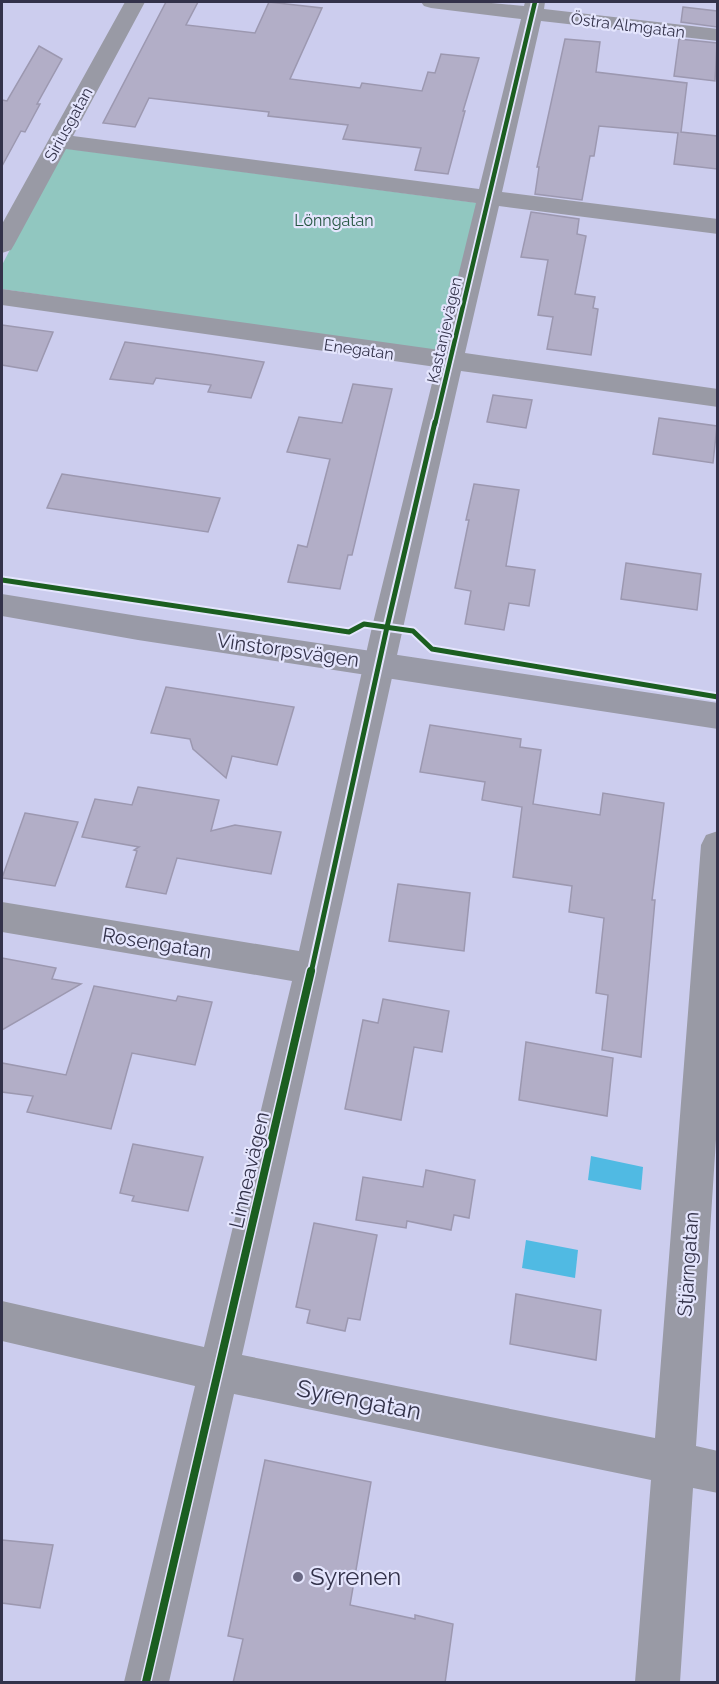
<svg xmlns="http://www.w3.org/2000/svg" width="719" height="1684" font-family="Raleway,sans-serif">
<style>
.green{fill:#91c7c0}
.water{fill:#50bae3}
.building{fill:#b2aec7;stroke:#9c98b0;stroke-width:1.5}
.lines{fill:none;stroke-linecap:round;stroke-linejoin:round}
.street{fill:#999aa5;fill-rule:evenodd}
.secondary{fill:#999aa7;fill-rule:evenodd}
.cycleway-far2-casing{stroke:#e4e5fd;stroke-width:8}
.cycleway-far1-casing{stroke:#e4e5fd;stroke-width:9}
.cycleway-casing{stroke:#e4e5fd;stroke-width:11}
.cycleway-far2{stroke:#1b5e20;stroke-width:4.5}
.cycleway-far1{stroke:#1b5e20;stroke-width:5}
.cycleway{stroke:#1b5e20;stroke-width:8}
.poi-dot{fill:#696883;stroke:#e4e5fd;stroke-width:2}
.labels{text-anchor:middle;stroke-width:4.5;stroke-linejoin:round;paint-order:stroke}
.far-street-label{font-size:16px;fill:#33324a;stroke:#e4e5fd}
.far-park-label{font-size:16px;fill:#265743;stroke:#e4e5fd}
.street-label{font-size:20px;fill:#33324a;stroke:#e4e5fd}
.near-street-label{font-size:24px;fill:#33324a;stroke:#e4e5fd}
.near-poi-label{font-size:24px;fill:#33324a;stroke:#e4e5fd;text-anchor:start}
</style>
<rect width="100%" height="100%" fill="#cccdee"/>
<path class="green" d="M63 148 478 203 445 354 2 289V265Z"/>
<g class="water">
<path d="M591 1156 643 1167 641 1190 588 1180Z"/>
<path d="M526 1240 578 1250 575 1278 522 1268Z"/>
</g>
<g class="building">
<path d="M166 2H198L186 25 255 33 269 2 322 8 290 79 360 88 362 83 422 91 428 72 435 73 441 54 479 58 463 111H465L448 174 415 170 421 148 343 139 348 125 268 116 269 112 149 98 135 127 103 123Z"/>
<path d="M683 7 717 11V27L681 22Z"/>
<path d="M565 39 600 42 596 72 687 83 681 132 717 136V169L674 164 678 133 599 126 594 156H590L582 200 535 194 539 167H537Z"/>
<path d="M679 39 717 43 715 81 674 76Z"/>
<path d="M39 46 62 59 37 104H40L25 132 21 131 2 166V100L7 101Z"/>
<path d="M531 212 579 219 577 234 586 236 575 294 595 297 593 308 598 309 591 355 547 349 553 317 538 315 548 260 521 257Z"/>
<path d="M2 325 53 332 37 371 2 365Z"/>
<path d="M125 342 211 354 264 362 251 398 208 392 211 385 156 378 153 384 110 379Z"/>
<path d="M353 384 392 389 352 555H348L340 589 288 582 298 545 307 547 330 459 287 452 299 417 342 423Z"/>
<path d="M493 395 532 400 526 428 487 422Z"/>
<path d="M659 418 717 426 713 463 653 454Z"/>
<path d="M62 474 115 482 220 498 208 532 47 508Z"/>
<path d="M474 484 519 490 506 566 535 570 529 606 509 603 504 630 465 624 471 591 455 588 469 520H466Z"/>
<path d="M626 563 701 574 697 610 621 599Z"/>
<path d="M166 687 294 707 277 765 232 756 226 778 193 749 190 739 151 733Z"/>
<path d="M430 725 521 739 520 747 541 750 533 804 600 815 603 793 664 803 652 900H655L641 1057 602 1050 608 995 596 993 604 918 569 912 572 886 513 877 522 807 482 800 485 782 420 772Z"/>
<path d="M138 787 219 800 211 831 235 825 281 832 271 874 177 858 166 894 126 887 137 851 134 850 139 847 82 837 95 799 132 805Z"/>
<path d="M25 813 78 822 55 886 2 878Z"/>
<path d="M398 884 470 893 464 951 389 941Z"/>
<path d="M2 958 56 968 52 979 81 984 2 1030Z"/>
<path d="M94 986 176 1001 178 996 212 1002 195 1065 132 1053 111 1129 27 1112 33 1096 2 1092V1063L66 1075Z"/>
<path d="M383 999 449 1011 442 1052 414 1047 401 1120 345 1109 363 1020 378 1023Z"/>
<path d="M526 1042 613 1058 607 1116 519 1100Z"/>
<path d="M133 1144 203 1157 188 1211 132 1201 134 1196 120 1193Z"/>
<path d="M426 1170 475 1180 469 1218 454 1215 451 1230 407 1221 406 1228 356 1220 363 1177 423 1187Z"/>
<path d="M314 1223 377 1235 360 1320 348 1318 345 1331 307 1323 310 1310 296 1307Z"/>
<path d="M516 1294 601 1310 596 1360 510 1344Z"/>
<path d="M265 1460 371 1482 350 1605 415 1619V1615L453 1624 445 1683H233L243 1639 228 1636Z"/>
<path d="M2 1540 53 1545 40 1608 2 1603Z"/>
</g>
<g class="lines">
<path class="street" d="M125 2H145L73 136 479 189 521 19 431 8 424 6 421 2H481L524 6 525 2H545L544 9 718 29V41L541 21 502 192 718 219V234L499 206 465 353 718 389V407L461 371C386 698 316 1027 242 1355L655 1438 701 845 706 835 718 831V1109L696 1446 718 1451V1493L693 1488 680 1682H635L651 1480 234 1394 169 1682H124L195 1386 2 1341V1301L204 1347 292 981 2 932V902L299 951 372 627 436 367 2 305V289L440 350 476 203 66 149 14 245 11 250 2 253V224Z"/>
<path class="secondary" d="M2 594 138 616 718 703V729L138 640 2 616Z"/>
<g class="cycleway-far2-casing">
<path id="cycleway-far2" d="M435 424 535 2"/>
</g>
<g class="cycleway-far1-casing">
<g id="cycleway-far1">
<path d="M2 580 349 632 364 624 413 631 432 649 718 697"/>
<path d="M311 973 387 627 435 422"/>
</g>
</g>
<g class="cycleway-casing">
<path id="cycleway" d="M146 1682 311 971"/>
</g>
<use href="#cycleway-far2" class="cycleway-far2"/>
<use href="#cycleway-far1" class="cycleway-far1"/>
<use href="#cycleway" class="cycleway"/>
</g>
<circle class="poi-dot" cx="298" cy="1577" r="6"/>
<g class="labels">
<g class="far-street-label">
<text transform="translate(628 25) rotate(7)" y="6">Östra Almgatan</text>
<text transform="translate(68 124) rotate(-61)" y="6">Siriusgatan</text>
<text transform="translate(444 330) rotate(-77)" y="6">Kastanjevägen</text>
<text transform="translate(359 349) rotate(8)" y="6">Enegatan</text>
</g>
<g class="far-park-label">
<text x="334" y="226">Lönngatan</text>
</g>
<g class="street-label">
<text transform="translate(288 650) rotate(8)" y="7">Vinstorpsvägen</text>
<text transform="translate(157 943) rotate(9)" y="7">Rosengatan</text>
<text transform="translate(249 1170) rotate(-77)" y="7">Linneavägen</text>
<text transform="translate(688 1264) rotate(-86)" y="7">Stjärngatan</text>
</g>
<g class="near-street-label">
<text transform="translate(359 1400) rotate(11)" y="8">Syrengatan</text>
</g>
<g class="near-poi-label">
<text x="310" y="1585">Syrenen</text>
</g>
</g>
<rect width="719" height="1684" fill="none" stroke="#33324a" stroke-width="6"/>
</svg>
